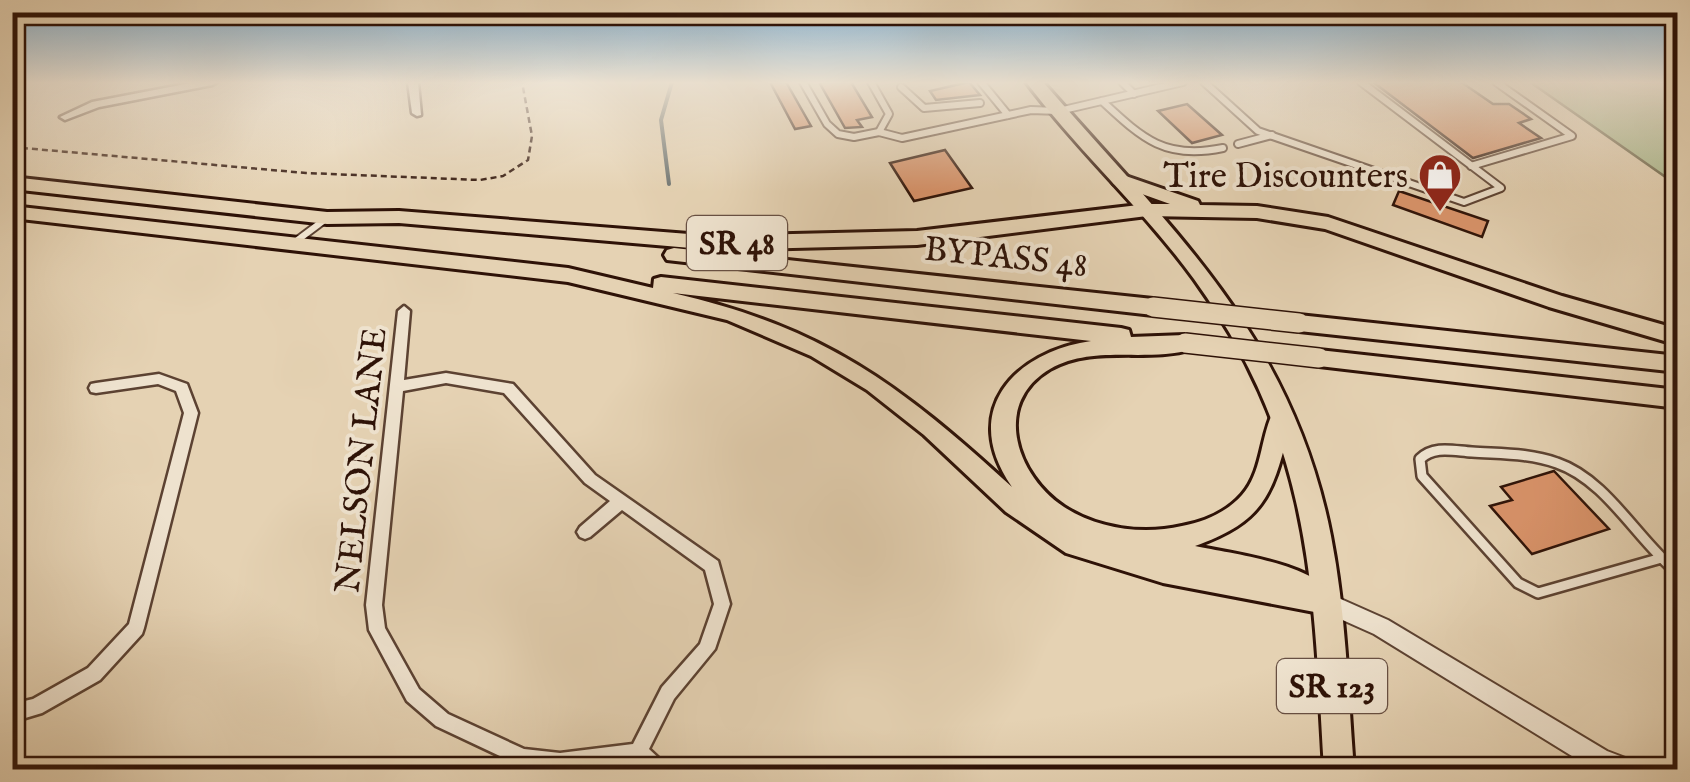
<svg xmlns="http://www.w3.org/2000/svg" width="1690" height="782" font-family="'IM FELL English',serif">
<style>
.green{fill:#aebd91;stroke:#6e684c;stroke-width:2.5}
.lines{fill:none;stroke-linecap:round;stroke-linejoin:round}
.stream{stroke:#6e7471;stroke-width:4}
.building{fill:#db946b;stroke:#2e1207;stroke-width:2.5}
.service-far1-casing{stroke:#5c4232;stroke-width:10}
.service-casing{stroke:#5c4232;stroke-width:14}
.minor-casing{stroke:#5c4232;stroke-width:5}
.tertiary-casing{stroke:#5c4232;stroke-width:4}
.primary-casing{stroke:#2e1207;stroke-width:6}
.trunk-casing{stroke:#2e1207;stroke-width:6}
.path{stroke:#2e1207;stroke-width:2.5;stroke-dasharray:6 4;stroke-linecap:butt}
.service-far1{stroke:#eee2ce;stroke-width:6}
.service{stroke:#eee2ce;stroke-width:9}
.minor{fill:#eee2ce;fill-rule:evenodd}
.tertiary{fill:#eee2ce;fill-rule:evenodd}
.primary{fill:#e5d2b3;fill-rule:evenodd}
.trunk{fill:#e5d2b3;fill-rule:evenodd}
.trunk-bridge-casing{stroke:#2e1207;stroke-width:22;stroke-linecap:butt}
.trunk-bridge{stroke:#e5d2b3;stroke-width:19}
.labels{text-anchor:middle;stroke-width:8;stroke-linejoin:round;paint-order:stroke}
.shield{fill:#eee2ce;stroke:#685043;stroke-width:2.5}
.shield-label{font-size:32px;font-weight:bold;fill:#2e1207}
.poi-label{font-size:35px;fill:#2e1207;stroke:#eee2ce;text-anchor:end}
.street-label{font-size:35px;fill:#2e1207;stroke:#eee2ce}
</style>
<rect width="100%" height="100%" fill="#e5d2b3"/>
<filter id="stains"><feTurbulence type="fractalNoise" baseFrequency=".002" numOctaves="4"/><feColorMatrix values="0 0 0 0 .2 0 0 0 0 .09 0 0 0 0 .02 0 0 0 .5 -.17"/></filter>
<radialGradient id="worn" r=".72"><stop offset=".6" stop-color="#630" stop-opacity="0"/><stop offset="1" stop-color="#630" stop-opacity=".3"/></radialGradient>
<path class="green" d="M1530 82H1677V185Z"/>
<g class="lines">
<path class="stream" d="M669 184 661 120 672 82"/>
</g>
<g class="building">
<path d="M770 82H786L811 126 795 129Z"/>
<path d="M819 82H851L872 117 857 120 862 127 845 128Z"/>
<path d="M969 82 980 95 936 100 930 91Z"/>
<path d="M1373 82H1461L1493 104H1509L1531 119 1519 123 1541 138 1473 158Z"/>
<path d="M1187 104 1222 135 1192 143 1158 111Z"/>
<path d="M945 150 972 188 914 201 890 163Z"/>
<path d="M1399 191 1488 221 1482 237 1393 205Z"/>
<path d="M1554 471 1609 529 1532 554 1490 506 1512 500 1501 487Z"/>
</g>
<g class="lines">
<g class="service-far1-casing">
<g id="service-far1">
<path d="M803 82 827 124 838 134 854 137 879 132 902 138 1031 110 1059 111 1183 82"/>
<path d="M871 82 889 114 879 132"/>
<path d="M981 82 1008 115"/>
<path d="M1122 82 1134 94"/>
<path d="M1204 82 1258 131 1464 202 1501 188 1361 82"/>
<path d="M901 87 924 108 980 103"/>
<path d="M1102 101C1143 139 1165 160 1223 148"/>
<path d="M1238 144 1272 135"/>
<path d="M1471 166 1572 136 1496 82"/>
<path d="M295 242 327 218"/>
</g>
</g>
<g class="service-casing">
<path id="service" d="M1658 559 1538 593 1518 583 1422 476 1420 459C1434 445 1454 451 1472 452 1500 454 1530 453 1557 463 1607 480 1638 541 1678 573"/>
</g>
<g class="minor-casing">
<g id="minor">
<path d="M196 82H217L212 85 99 107 65 120 60 117 92 102Z"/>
<path d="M408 82H418L421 115 417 116 412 113Z"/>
<path d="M404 306 410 311 404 380 446 373 513 384 595 475 718 561 730 604 715 649 674 699 649 749 665 764 668 770H644L635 761 573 770 523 767 436 726 407 701 369 630 366 605 398 311ZM446 383 504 393 585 483 610 501 580 527 577 532 580 537 585 539 590 537 622 510 705 570 714 604 700 644 662 687 633 744 560 753 524 749 448 714 419 689 385 628 382 605 403 391Z"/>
<path d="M159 374 187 384 198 413 144 628 142 634 100 680 42 713 12 722V704L33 699 88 668 129 624 184 413 176 391 158 384 96 393 91 392 89 388 91 384 96 383Z"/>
</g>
</g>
<g class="tertiary-casing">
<path id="tertiary" d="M1325 592 1388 620 1607 751 1636 762 1639 770 1593 769 1374 634 1318 609 1315 602 1318 595Z"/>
</g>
<g class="primary-casing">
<path id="primary" d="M1026 82H1043C1170 228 1292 335 1331 536 1346 613 1348 692 1354 770H1324C1313 580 1311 440 1194 279 1143 209 1078 151 1026 82Z"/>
</g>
<g class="trunk-casing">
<g id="trunk">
<path d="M1120 174 1198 201 1200 205 1257 206 1328 217 1562 296 1678 329V345L1549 307 1325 229 1257 218 1147 216 917 245 714 250 399 223 327 224 12 189V177L327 212 399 211 714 236 917 231 1147 204H1170L1114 184 1111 180Z"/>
<path d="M12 206 568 268 653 288 654 279 661 277 1121 328 1129 330 1131 337 1185 335 1196 343 1193 349C1147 363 1094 344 1050 369 991 404 1017 476 1064 507 1098 529 1143 535 1182 526 1204 522 1227 512 1242 495 1263 471 1260 437 1274 410H1290L1293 416C1273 487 1272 519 1195 546 1233 554 1321 564 1338 602L1334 611 1325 614 1163 583 1066 553 1006 512 924 435 867 390 811 356 727 320 568 282 12 218ZM673 293 1091 341C1014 352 959 411 1012 487 899 384 825 328 673 293Z"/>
<path d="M674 248 1153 299 1163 307 1153 315 667 260 664 255 667 250Z"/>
<path d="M1299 315 1678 356V372L1299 331 1288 323Z"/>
<path d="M1319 350 1678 390V408L1319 366 1308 358Z"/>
</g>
</g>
<path class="path" d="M12 147 306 173 480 180 503 176 528 160 532 136 522 82"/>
<use href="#service-far1" class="service-far1"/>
<use href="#service" class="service"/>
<use href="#minor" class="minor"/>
<use href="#tertiary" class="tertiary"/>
<use href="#primary" class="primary"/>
<use href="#trunk" class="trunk"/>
<g class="trunk-bridge-casing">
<g id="trunk-bridge">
<path d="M1153 307 1299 323"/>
<path d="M1185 343 1319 358"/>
</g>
</g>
<use href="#trunk-bridge" class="trunk-bridge"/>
</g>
<linearGradient id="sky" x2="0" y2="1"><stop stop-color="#88b4d4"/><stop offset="0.43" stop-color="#f3ebdd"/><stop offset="1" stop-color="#f3ebdd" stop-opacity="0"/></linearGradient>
<rect width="1690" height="192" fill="url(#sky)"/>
<defs>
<g id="shop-pin" transform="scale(2.25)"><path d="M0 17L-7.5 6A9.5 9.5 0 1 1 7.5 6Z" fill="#8f2418" stroke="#eee2ce"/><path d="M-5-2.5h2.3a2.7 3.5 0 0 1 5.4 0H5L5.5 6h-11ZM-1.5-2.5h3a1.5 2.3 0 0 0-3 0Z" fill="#fff"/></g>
</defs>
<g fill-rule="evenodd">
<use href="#shop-pin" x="1440" y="175"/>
</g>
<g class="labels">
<g class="shield">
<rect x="687" y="216" width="100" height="54" rx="8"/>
<rect x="1277" y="659" width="110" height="54" rx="8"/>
</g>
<g class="shield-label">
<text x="737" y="254">SR 48</text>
<text x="1332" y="697">SR 123</text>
</g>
<g class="poi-label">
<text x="1408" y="187">Tire Discounters</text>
</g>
<g class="street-label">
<text transform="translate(1006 256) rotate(6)" y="12">BYPASS 48</text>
<text transform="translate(360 460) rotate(-84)" y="12">NELSON LANE</text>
</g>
</g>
<rect width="1690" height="782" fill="none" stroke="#e5d2b3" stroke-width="50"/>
<rect x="15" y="15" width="1660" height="752" fill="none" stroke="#2e1207" stroke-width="5"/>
<rect x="25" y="25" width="1640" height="732" fill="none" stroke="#2e1207" stroke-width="2.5"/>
<rect width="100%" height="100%" filter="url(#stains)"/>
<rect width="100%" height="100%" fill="url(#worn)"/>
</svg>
